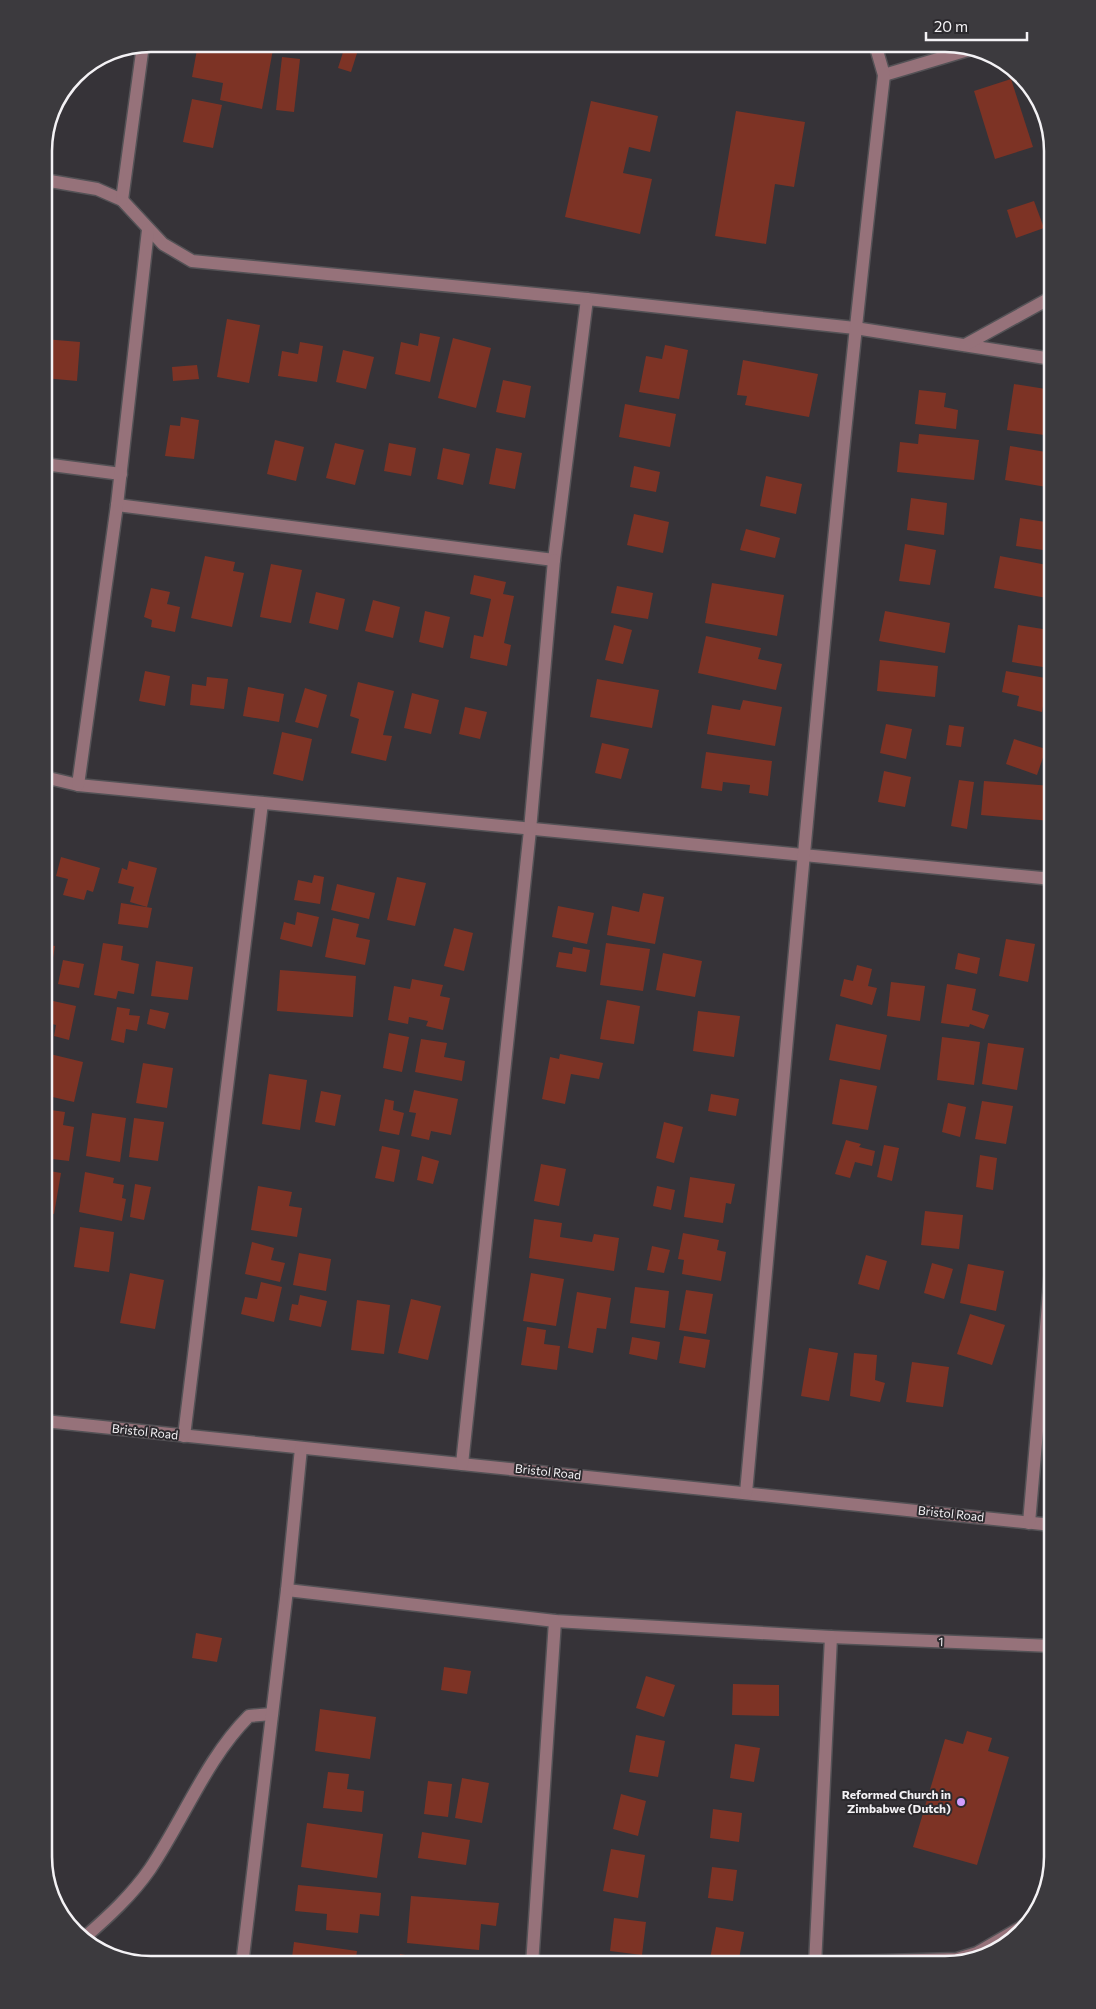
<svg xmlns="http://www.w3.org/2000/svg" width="1096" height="2009" font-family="Commissioner,sans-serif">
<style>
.building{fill:#7d3325}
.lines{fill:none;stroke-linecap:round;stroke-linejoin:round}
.minor-casing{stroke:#545256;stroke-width:15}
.minor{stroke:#96727a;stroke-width:12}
.poi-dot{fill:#d19dfe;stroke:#2c2a2e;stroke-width:2}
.labels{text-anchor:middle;stroke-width:4;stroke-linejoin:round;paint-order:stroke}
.street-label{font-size:12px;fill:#f4f2f5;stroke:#2c2a2e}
.poi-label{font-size:12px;font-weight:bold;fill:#f4f2f5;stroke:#2c2a2e;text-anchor:end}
.rim{fill:none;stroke:#f4f2f5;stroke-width:2.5}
</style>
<rect width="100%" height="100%" fill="#363338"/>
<g class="building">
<path d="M198 44H274L262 109 220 100 223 83 192 77Z"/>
<path d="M345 46 358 50 351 72 338 68Z"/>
<path d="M282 57 300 59 294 112 276 110Z"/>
<path d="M1011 79 1033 147 995 159 974 91Z"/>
<path d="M192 99 222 105 213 148 183 142Z"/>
<path d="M1035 99 1044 110 1052 154 1050 155Z"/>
<path d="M591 101 658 116 650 152 629 147 623 173 652 179 640 234 565 217Z"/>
<path d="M736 111 805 122 794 187 775 184 766 244 715 236Z"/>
<path d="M1034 201 1044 228 1016 238 1007 210Z"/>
<path d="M227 319 260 325 249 383 217 377Z"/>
<path d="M420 333 440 337 430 382 395 374 401 342 418 346Z"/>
<path d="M453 338 491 348 476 408 438 398Z"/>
<path d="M44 339 80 342 77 381 44 378Z"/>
<path d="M300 342 323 346 317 382 278 376 282 351 298 354Z"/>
<path d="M665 345 688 350 679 399 639 392 646 356 662 359Z"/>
<path d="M343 350 374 357 366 389 336 382Z"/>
<path d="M743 360 818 374 809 417 745 405 747 396 737 395Z"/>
<path d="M197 365 199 379 173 381 172 367Z"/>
<path d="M503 380 531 386 525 418 496 412Z"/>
<path d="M1014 384 1052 390V436L1007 430Z"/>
<path d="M919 390 946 393 944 407 958 410 956 429 915 424Z"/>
<path d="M625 404 676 414 670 447 619 437Z"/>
<path d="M181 417 199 420 194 459 165 456 170 425 180 426Z"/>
<path d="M919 434 979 440 974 480 897 472 900 442 918 444Z"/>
<path d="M275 440 304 447 296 481 267 474Z"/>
<path d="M335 443 364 450 355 485 326 478Z"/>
<path d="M389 443 416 448 411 476 384 471Z"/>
<path d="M1010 446 1052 453V488L1005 480Z"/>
<path d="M443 448 470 454 463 485 437 479Z"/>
<path d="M496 448 522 453 515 489 489 484Z"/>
<path d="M634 466 660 472 656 492 630 487Z"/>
<path d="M766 476 802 484 796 514 760 506Z"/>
<path d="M911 498 947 503 944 535 907 530Z"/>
<path d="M634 514 669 522 663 553 627 545Z"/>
<path d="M1020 518 1052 523 1050 551 1016 546Z"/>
<path d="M746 529 780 538 775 558 740 550Z"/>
<path d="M44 532 52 534 49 547 44 546Z"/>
<path d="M905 544 936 550 930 585 899 581Z"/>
<path d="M205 556 235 562 233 571 244 573 232 627 191 618Z"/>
<path d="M1000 556 1052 566V599L994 588Z"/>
<path d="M271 564 302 570 291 623 260 617Z"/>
<path d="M474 575 506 582 503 594 514 596 504 643 511 645 507 666 470 658 474 635 483 637 491 599 470 594Z"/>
<path d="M712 583 784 595 777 636 705 623Z"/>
<path d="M617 586 653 593 648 619 611 613Z"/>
<path d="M151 588 170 592 167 604 180 607 175 632 151 627 152 620 144 617Z"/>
<path d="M316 592 345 599 338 630 309 623Z"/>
<path d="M373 600 400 607 393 638 365 631Z"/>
<path d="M425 611 450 617 443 648 419 642Z"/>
<path d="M885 611 950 623 945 653 879 641Z"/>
<path d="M614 625 632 630 623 664 605 660Z"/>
<path d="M1018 625 1049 630 1043 667 1012 662Z"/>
<path d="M706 636 761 648 758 659 782 664 776 690 698 673Z"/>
<path d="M880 660 938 666 935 697 877 691Z"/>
<path d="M145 671 170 676 165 706 139 701Z"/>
<path d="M1006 671 1051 679 1047 701 1044 700 1042 712 1017 706 1019 696 1002 692Z"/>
<path d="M207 677 228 679 224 709 190 705 192 684 206 686Z"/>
<path d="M597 679 659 690 652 728 590 717Z"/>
<path d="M358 682 394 691 383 735 392 736 386 761 351 753 359 719 350 716Z"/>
<path d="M248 687 284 694 279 722 243 716Z"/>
<path d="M305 688 327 695 318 728 295 722Z"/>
<path d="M412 693 439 700 431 734 404 728Z"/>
<path d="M743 700 782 707 775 746 707 734 712 705 740 710Z"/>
<path d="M465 707 487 712 480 739 459 734Z"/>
<path d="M886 724 912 729 906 759 880 753Z"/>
<path d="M949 725 964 727 961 747 946 745Z"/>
<path d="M282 732 312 739 303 781 273 774Z"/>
<path d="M1014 739 1046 749 1037 775 1006 764Z"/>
<path d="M602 743 629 749 621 779 595 773Z"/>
<path d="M706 752 772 761 768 796 749 793 750 785 723 782 722 791 701 788Z"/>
<path d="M884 771 911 777 905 807 878 802Z"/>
<path d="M959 780 974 782 967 829 951 826Z"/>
<path d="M984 781 1052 786V821L981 815Z"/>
<path d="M61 857 100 868 93 892 87 890 84 900 63 895 68 879 56 876Z"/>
<path d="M129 861 157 868 147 907 130 902 134 887 118 883 122 868 127 870Z"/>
<path d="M314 875 324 877 320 904 294 900 298 880 312 883Z"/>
<path d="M397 877 426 883 415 926 387 920Z"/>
<path d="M337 884 375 893 369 919 331 910Z"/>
<path d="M643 893 664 897 655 944 607 935 612 906 639 912Z"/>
<path d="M121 903 152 908 148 928 118 924Z"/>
<path d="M558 906 594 913 587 944 552 937Z"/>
<path d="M297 912 319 917 312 947 280 939 284 922 295 925Z"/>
<path d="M333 918 359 924 356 937 370 940 365 965 325 957Z"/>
<path d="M454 928 473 933 464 971 444 966Z"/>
<path d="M1006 939 1035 944 1028 982 999 976Z"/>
<path d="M103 943 123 946 121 960 139 964 134 994 118 991 116 999 94 995Z"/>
<path d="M606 943 650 949 643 991 600 985Z"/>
<path d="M44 944 55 946 48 988 44 987Z"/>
<path d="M573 947 590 950 586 972 556 967 559 952 572 954Z"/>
<path d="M663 953 702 961 695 997 656 990Z"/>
<path d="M958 953 980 958 977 974 955 969Z"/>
<path d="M63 960 84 964 79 988 58 984Z"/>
<path d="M156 961 193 967 188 1000 151 996Z"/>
<path d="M857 965 872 969 868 986 877 988 872 1005 840 996 844 979 853 981Z"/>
<path d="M280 970 356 976 353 1017 277 1011Z"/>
<path d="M412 979 443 985 440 996 450 998 443 1030 426 1026 428 1021 409 1017 408 1024 388 1020 394 986 410 989Z"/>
<path d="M891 982 925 986 920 1021 887 1016Z"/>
<path d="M947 984 976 989 972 1010 989 1015 984 1029 970 1024 969 1027 941 1023Z"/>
<path d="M44 999 76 1006 69 1040 54 1036 56 1025 44 1022Z"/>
<path d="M607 1000 640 1006 634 1044 600 1039Z"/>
<path d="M117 1007 130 1009 129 1015 140 1016 137 1031 126 1029 124 1043 111 1040Z"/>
<path d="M150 1009 169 1013 165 1029 147 1024Z"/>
<path d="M698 1011 740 1016 734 1057 693 1051Z"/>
<path d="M836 1024 887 1035 880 1070 829 1060Z"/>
<path d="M389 1033 409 1037 402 1072 383 1068Z"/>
<path d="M942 1037 980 1042 974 1085 937 1080Z"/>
<path d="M421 1039 447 1043 444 1057 465 1061 462 1081 415 1072Z"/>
<path d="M988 1043 1024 1048 1017 1090 982 1084Z"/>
<path d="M46 1053 83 1062 74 1102 44 1095Z"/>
<path d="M560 1054 603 1063 599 1079 571 1074 565 1104 542 1099 550 1057 559 1059Z"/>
<path d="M143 1063 173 1068 167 1108 136 1103Z"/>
<path d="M269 1074 307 1080 300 1130 262 1124Z"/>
<path d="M840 1079 877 1086 868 1130 832 1124Z"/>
<path d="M414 1090 458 1099 451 1135 431 1131 429 1140 411 1136 416 1113 409 1112Z"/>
<path d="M321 1091 341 1095 335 1126 315 1122Z"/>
<path d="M711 1094 739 1099 736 1116 708 1111Z"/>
<path d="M385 1099 394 1101 393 1110 404 1113 399 1135 379 1131Z"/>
<path d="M982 1101 1013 1106 1006 1144 975 1139Z"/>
<path d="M948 1103 966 1107 960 1137 942 1132Z"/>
<path d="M44 1109 65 1112 63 1125 74 1127 69 1161 44 1158Z"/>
<path d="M92 1113 126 1118 120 1162 86 1156Z"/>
<path d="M134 1118 164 1122 158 1161 129 1157Z"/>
<path d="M664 1122 683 1127 674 1163 656 1158Z"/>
<path d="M846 1140 861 1144 859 1147 875 1151 872 1166 855 1162 850 1178 835 1174Z"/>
<path d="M884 1145 899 1148 892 1181 877 1177Z"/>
<path d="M382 1146 400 1150 394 1182 375 1178Z"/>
<path d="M980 1155 997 1158 993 1190 976 1187Z"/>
<path d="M422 1156 439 1161 433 1184 417 1180Z"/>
<path d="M541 1164 566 1169 559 1206 534 1201Z"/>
<path d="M44 1170 61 1173 54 1214 44 1212Z"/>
<path d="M85 1172 114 1178 113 1183 124 1185 122 1198 126 1199 122 1221 79 1212Z"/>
<path d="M690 1177 735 1184 731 1204 726 1203 723 1223 684 1217Z"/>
<path d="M135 1184 151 1187 144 1220 130 1217Z"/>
<path d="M258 1186 292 1192 289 1206 302 1208 297 1237 251 1230Z"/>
<path d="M657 1186 675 1190 671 1210 653 1206Z"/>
<path d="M925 1211 963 1215 959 1249 921 1245Z"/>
<path d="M534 1219 562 1223 560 1237 592 1242 594 1234 619 1238 614 1271 529 1258Z"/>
<path d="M80 1227 114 1232 109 1272 74 1267Z"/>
<path d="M683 1233 719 1240 717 1250 726 1252 721 1281 682 1274 684 1260 678 1259Z"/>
<path d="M252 1242 274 1248 271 1260 285 1263 280 1282 245 1274Z"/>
<path d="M652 1246 670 1250 664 1273 647 1270Z"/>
<path d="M299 1253 331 1259 326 1291 293 1285Z"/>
<path d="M866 1255 887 1261 879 1290 858 1284Z"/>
<path d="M932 1263 953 1269 944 1299 924 1293Z"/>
<path d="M968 1264 1004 1271 996 1311 960 1303Z"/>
<path d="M44 1273 52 1274 45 1309H44Z"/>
<path d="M130 1273 164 1280 155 1329 120 1323Z"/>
<path d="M531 1273 564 1279 556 1326 523 1321Z"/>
<path d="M261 1282 282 1287 274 1322 241 1314 245 1297 257 1299Z"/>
<path d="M635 1287 669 1291 665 1328 630 1323Z"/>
<path d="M686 1290 713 1294 706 1334 679 1330Z"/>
<path d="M577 1292 611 1298 606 1329 597 1328 593 1353 568 1348Z"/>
<path d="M300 1295 327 1301 321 1327 289 1320 292 1304 298 1305Z"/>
<path d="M411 1299 441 1306 428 1360 398 1353Z"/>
<path d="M357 1300 390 1305 384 1354 351 1350Z"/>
<path d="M970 1314 1005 1325 992 1365 957 1354Z"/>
<path d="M527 1327 546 1330 544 1344 560 1346 557 1370 521 1365Z"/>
<path d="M684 1336 710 1340 705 1368 679 1363Z"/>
<path d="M632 1337 660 1342 657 1360 629 1354Z"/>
<path d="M809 1348 838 1353 829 1401 801 1396Z"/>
<path d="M854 1353 877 1355 875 1380 885 1383 880 1402 850 1396Z"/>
<path d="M912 1362 949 1367 943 1407 906 1402Z"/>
<path d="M196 1633 222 1638 217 1662 192 1658Z"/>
<path d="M444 1667 471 1671 467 1694 441 1690Z"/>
<path d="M646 1676 675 1685 664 1717 636 1708Z"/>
<path d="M733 1684 779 1685V1716L732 1715Z"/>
<path d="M320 1709 376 1717 370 1759 315 1751Z"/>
<path d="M967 1731 992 1738 988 1751 1009 1757 977 1865 913 1847 945 1739 963 1744Z"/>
<path d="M636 1735 665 1741 658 1777 629 1772Z"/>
<path d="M735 1744 760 1748 754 1782 730 1778Z"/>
<path d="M328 1772 349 1774 347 1789 364 1791 362 1812 323 1808Z"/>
<path d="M462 1778 489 1783 482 1823 455 1818Z"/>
<path d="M428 1781 452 1784 448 1817 424 1814Z"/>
<path d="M621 1794 646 1801 638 1836 613 1829Z"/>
<path d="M713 1809 742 1813 739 1842 710 1838Z"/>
<path d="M307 1823 383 1834 377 1878 301 1867Z"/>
<path d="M422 1832 470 1840 466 1865 418 1858Z"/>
<path d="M611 1849 645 1855 638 1898 603 1891Z"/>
<path d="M712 1867 737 1870 733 1901 708 1898Z"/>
<path d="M298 1885 381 1893 379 1916 360 1914 358 1933 326 1930 327 1914 295 1911Z"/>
<path d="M411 1896 499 1903 496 1926 481 1924 479 1950 407 1943Z"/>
<path d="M614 1918 646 1922 642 1955 610 1951Z"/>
<path d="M716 1927 744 1932 738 1964 710 1959Z"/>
<path d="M294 1942 357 1951 355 1965H291Z"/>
<path d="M400 1954 421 1958 419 1965H398Z"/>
</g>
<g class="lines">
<g class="minor-casing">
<g id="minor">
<path d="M884 75 968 50"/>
<path d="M44 180 97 189 122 200 163 244 192 261 587 299 855 328 1052 359"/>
<path d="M122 200 143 45"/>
<path d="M965 345 1052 297"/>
<path d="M44 464 121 474"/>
<path d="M117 505 554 560 587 299"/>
<path d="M44 777 78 785 1052 879"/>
<path d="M78 785 117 505 148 230"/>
<path d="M44 1421 1052 1525"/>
<path d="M184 1436 262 803"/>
<path d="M462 1464 530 830 554 560"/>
<path d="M746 1493C789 1020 829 547 884 75L875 44"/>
<path d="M1029 1523 1052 1258"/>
<path d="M287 1590 555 1621 831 1637 1052 1646"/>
<path d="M44 1818 47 1876"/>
<path d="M84 1938C108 1917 132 1895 150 1869 184 1819 206 1759 249 1716L272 1714"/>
<path d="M815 1963 957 1959 977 1953 1025 1925"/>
<path d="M242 1965 287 1590 301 1448"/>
<path d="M532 1965 555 1621"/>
<path d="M815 1965 831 1637"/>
</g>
</g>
<use href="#minor" class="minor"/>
</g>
<circle class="poi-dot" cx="961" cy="1802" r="5"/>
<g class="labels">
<g class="street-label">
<text transform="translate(145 1432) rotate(6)" y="4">Bristol Road</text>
<text transform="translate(548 1472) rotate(6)" y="4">Bristol Road</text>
<text transform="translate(951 1514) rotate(6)" y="4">Bristol Road</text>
<text transform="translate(941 1642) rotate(2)" y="4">1</text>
</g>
<g class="poi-label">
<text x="951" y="1799">Reformed Church in<tspan x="951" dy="14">Zimbabwe (Dutch)</tspan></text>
</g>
</g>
<path d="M0 0H1096V2009H0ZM151 52H945A99 99 0 0 1 1044 151V1857A99 99 0 0 1 945 1956H151A99 99 0 0 1 52 1857V151A99 99 0 0 1 151 52Z" fill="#3c3a3e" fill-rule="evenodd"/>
<path class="rim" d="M151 52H945A99 99 0 0 1 1044 151V1857A99 99 0 0 1 945 1956H151A99 99 0 0 1 52 1857V151A99 99 0 0 1 151 52Z"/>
<path d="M926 32v8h101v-8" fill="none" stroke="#f4f2f5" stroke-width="2.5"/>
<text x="934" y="32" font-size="15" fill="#f4f2f5" stroke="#2c2a2e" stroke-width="4" paint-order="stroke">20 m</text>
</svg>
